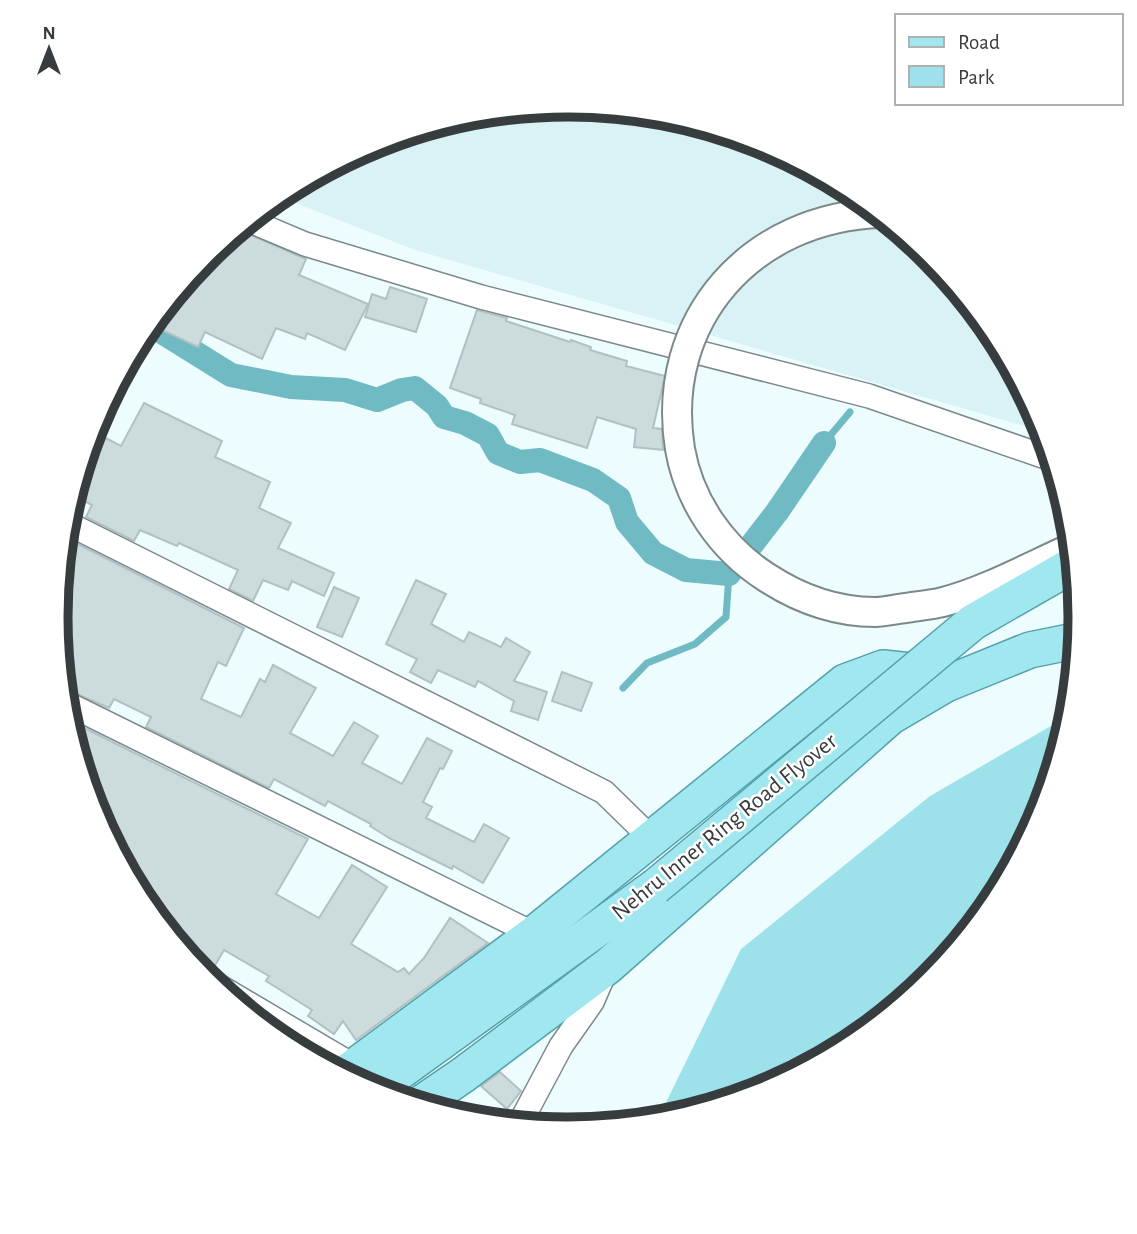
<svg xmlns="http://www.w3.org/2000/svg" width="1137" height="1234" font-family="'Alegreya Sans',sans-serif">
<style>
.built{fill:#d9f2f5}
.green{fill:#9de2ea}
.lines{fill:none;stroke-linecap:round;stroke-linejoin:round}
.stream{stroke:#6fbac3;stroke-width:7}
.canal{stroke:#6fbac3;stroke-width:24}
.building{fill:#ccdbdc;stroke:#b1c0c1;stroke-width:2}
.minor-casing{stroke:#7b898b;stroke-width:26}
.primary-casing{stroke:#53a1ab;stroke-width:38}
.minor{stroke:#fff;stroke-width:23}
.primary{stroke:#a1e7ef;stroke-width:35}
.tertiary-bridge-casing{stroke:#7b898b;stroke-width:32;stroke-linecap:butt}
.primary-bridge-casing{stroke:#53a1ab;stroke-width:38;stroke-linecap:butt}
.tertiary-bridge{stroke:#fff;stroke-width:28}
.primary-bridge{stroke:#a1e7ef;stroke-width:35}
.labels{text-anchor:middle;stroke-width:5;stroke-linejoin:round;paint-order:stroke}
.street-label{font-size:24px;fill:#373d3e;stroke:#fff}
.rim{fill:none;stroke:#373d3e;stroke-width:9}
</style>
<rect width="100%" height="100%" fill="#edfcfe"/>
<path class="built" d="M569 105 669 114 765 144 854 191 931 255 995 333 1042 421 1048 440 1031 428 415 250 278 196 373 143 469 114Z"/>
<path class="green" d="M1051 726 1068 728C1059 756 1053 787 1041 814 988 937 888 1037 765 1090 735 1103 700 1110 668 1120L657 1121 741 949 930 796Z"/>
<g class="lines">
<g class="stream">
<path d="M824 443 850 412"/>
<path d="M623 688 647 663 695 644 726 617 729 574"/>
</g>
<path class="canal" d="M149 324 231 375 291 387 345 390 377 400 402 390 415 388 437 406 444 417 465 423 488 435 498 453 520 462 540 460 593 480 619 498 627 522 653 553 686 570 729 574 777 512 824 443"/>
</g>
<g class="building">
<path d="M237 229 306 259 299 275 368 304 345 350 307 333 305 339 276 328 262 359 205 332 198 347 162 330 186 279 206 254Z"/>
<path d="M390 287 427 299 416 332 365 317 372 294 386 299Z"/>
<path d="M477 310 507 318 506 321 570 342 571 340 591 347 590 350 627 361 626 366 665 376 653 428 662 429 663 450 634 447 636 429 597 417 587 448 512 424 515 415 480 403 481 399 450 388Z"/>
<path d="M144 403 222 441 215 457 270 482 259 508 291 523 278 548 334 573 324 596 292 581 288 590 263 580 253 601 229 589 238 570 179 543 177 546 140 530 134 541 86 517 92 505 72 495 92 431 121 446Z"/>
<path d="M64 537 244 628 226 666 218 662 201 699 241 717 260 679 265 682 273 665 316 688 290 733 333 756 354 722 378 736 362 763 402 784 427 738 452 751 443 769 440 768 423 802 432 807 426 818 474 842 484 824 509 838 483 883 453 866 452 869 389 838 370 826 371 824 328 801 325 806 274 779 269 788 146 727 151 717 114 699 109 708 63 688 56 617Z"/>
<path d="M416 580 446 594 431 624 464 642 469 632 501 647 506 638 530 652 514 681 547 692 538 720 511 711 514 701 478 681 475 687 438 670 431 683 410 672 417 659 386 644Z"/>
<path d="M334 587 359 598 342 637 317 627Z"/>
<path d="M562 672 592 683 581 711 552 701Z"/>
<path d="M66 719 308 839 276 894 319 918 352 865 387 887 351 944 398 972 404 968 409 974 424 958 450 918 488 943 356 1040 343 1021 334 1034 308 1016 312 1010 266 981 269 976 224 950 214 967 204 964 196 967 142 901 95 813Z"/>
<path d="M500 1072 521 1091 507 1109 481 1086Z"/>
</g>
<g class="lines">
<g class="minor-casing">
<g id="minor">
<path d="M248 220 305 244 481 297 869 396 1054 460"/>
<path d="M65 522 604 792 652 839"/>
<path d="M64 702 534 934"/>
<path d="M205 978 354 1066"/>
<path d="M519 1125 561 1046 592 1002 605 972"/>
</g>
</g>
<g class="primary-casing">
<g id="primary">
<path d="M343 1075 534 934 845 682 883 668 911 671 934 680"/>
<path d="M373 1091 655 887"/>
<path d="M419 1105 463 1075 608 966 890 717 946 684 1030 650 1079 640"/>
</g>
</g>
<use href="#minor" class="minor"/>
<use href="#primary" class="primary"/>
<g class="tertiary-bridge-casing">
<path id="tertiary-bridge" d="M881 213C752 217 659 319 680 449 689 501 721 548 766 577 798 598 835 612 875 612 885 612 896 609 906 608 918 606 931 605 943 602 988 590 1031 566 1074 547"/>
</g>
<g class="primary-bridge-casing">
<path id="primary-bridge" d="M655 887 973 622 1076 563"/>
</g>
<use href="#tertiary-bridge" class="tertiary-bridge"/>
<use href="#primary-bridge" class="primary-bridge"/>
</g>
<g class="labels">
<g class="street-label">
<text transform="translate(724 826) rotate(-39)" y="8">Nehru Inner Ring Road Flyover</text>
</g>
</g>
<path d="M0 0H1137V1234H0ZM68 617a500 500 0 1 1 1000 0a500 500 0 1 1-1000 0Z" fill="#fff" fill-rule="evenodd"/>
<path class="rim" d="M68 617a500 500 0 1 1 1000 0a500 500 0 1 1-1000 0Z"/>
<rect x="895" y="14" width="228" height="91" fill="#ffffff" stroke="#afb1b2" stroke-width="2"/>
<rect x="909" y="37" width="35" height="10" fill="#a1e7ef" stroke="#afb1b2" stroke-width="2"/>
<text x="958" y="49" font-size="21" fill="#373d3e">Road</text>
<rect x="909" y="66" width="35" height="21" fill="#9de2ea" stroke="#afb1b2" stroke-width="2"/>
<text x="958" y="84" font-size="21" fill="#373d3e">Park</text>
<g transform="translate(49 49)" stroke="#ffffff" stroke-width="5" paint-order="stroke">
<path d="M0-5L12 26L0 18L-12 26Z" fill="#373d3e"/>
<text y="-10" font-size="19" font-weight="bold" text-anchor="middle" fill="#373d3e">N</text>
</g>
</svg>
